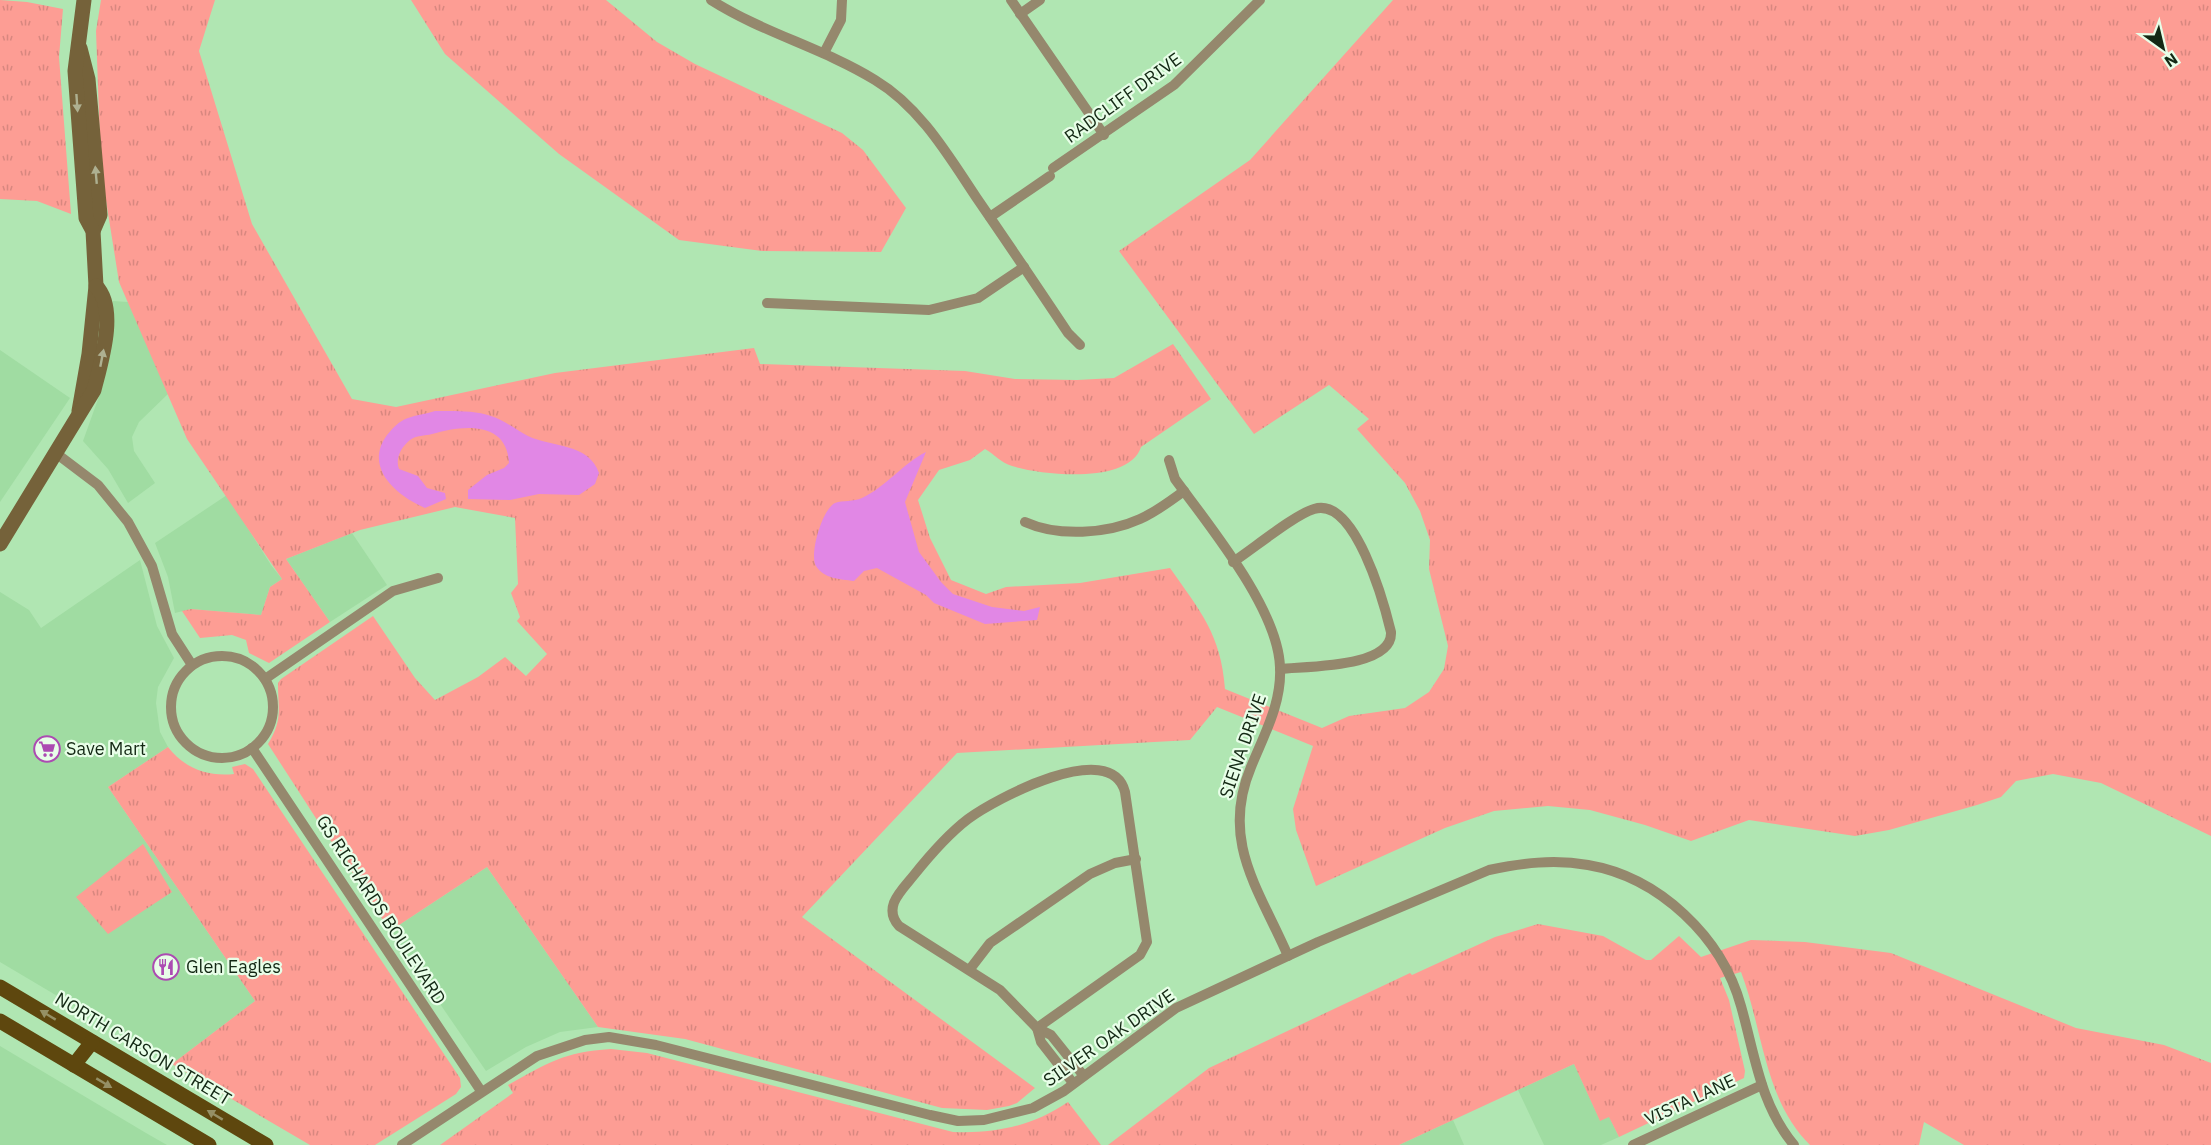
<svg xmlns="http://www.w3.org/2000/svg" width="2211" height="1145" font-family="'IBM Plex Sans',sans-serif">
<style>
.built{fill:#a0dca2}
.grass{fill:url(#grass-tufts)}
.water{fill:#e187e5}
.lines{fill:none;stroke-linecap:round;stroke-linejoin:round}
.street{stroke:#95886d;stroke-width:10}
.secondary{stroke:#75623a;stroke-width:15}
.primary{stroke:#5e470e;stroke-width:15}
.oneway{fill:#aeb091}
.oneway2{fill:#959065}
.labels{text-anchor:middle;stroke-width:4.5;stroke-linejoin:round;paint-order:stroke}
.street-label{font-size:18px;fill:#132814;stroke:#e8fee8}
.poi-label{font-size:18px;fill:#132814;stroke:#e8fee8;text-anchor:start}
</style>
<defs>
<pattern id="grass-tufts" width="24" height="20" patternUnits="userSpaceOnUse" patternTransform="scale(1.5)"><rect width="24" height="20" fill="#fd9d94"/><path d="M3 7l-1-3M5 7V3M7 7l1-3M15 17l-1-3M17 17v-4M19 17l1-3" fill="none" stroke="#d8877f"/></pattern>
</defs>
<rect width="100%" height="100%" fill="#b0e6b2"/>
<g class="built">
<path d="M113 301 128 302 169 393 139 422 132 437 134 451 155 483 128 503 108 469 83 441 102 388 111 341Z"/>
<path d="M0 350 70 398 0 502Z"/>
<path d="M227 495 271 565 282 579 270 587 261 615 191 609 175 613 168 577 155 543Z"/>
<path d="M352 533 387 585 330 622 286 559Z"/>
<path d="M140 560 157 626 174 658 158 687 156 703 160 732 168 747 108 787 255 1001 172 1064 0 962V592L29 610 41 628Z"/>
<path d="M487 867 598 1027 560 1032 526 1047 486 1071 390 931Z"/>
<path d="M0 1046 146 1133 167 1145H0Z"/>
<path d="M1574 1064 1600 1120 1609 1116 1619 1137 1601 1145H1544L1518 1090Z"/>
<path d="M1453 1120 1464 1145H1399Z"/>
</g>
<g class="grass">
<path d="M0 0 27 2 63 9 59 57 71 214 37 201 0 199Z"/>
<path d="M101 0H215L199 51 252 224 352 399 396 407 555 373 754 348 760 364 965 371 1015 379 1077 380 1114 378 1173 344 1211 399 1141 447C1129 485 1041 475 1012 466 1001 463 994 454 985 449L970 460 939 470 918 500 930 538 951 580 986 594 1006 587 1080 583 1170 568C1200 611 1221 634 1225 689L1322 728 1349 716 1405 708 1429 692 1444 669 1448 646 1429 569 1430 540 1420 511 1405 483 1357 429 1369 419 1329 385 1254 434 1119 251 1250 160 1393 0H2211V836L2101 783 2053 774 2016 781 2001 797 1977 805 1889 830 1855 836 1749 820 1691 841 1645 825 1590 810 1548 806 1494 811 1445 828 1316 886 1296 830 1293 809 1313 746 1217 707 1190 740 957 753 802 917 1035 1088 1017 1103 1009 1106 987 1110 942 1108 685 1039 598 1027 487 867 390 931 351 870 346 857 330 840 268 744C283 719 278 710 278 683L281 679 373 616 415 678 435 700 478 677 505 657 526 676 547 654 517 621 520 617 511 593 518 584 515 518 455 507 360 530 286 559 330 622 269 663 249 653 246 640 232 635 200 638 182 611 191 609 261 615 270 587 282 579 187 439 119 282 101 169 96 31Z"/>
<path d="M411 0H606L657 42 695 64 842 133 863 150 906 208 881 252 762 251 679 240 559 154 445 54Z"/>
<path d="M168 747C184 768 208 777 234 774L232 767 245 764 253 769 460 1078 461 1087 456 1094 375 1145H310L172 1064 255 1001 108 787Z"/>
<path d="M143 844 172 892 108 934 76 897Z"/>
<path d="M1538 924 1603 936 1646 960H1651L1679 936 1701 957 1751 940 1805 942 1891 953 2076 1028 2164 1045 2211 1063V1145H1964L1924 1122 1919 1145H1810C1764 1100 1763 1029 1741 972L1720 978 1729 1000 1745 1071 1744 1078 1619 1137 1609 1117 1600 1121 1574 1064 1399 1145H1108L1209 1068 1410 973 1412 975 1495 937Z"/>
<path d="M611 1049 647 1053 953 1132C994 1134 1033 1126 1068 1102L1101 1145H440L513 1093 508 1085C548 1063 563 1052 611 1049Z"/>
</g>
<g class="water">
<path d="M435 411C454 411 473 410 491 416 504 420 516 430 528 436 551 447 589 443 599 473L595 484 579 495 539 494 510 500 468 499V490L487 475 504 468 509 463C507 420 462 425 432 434 425 436 416 435 410 440 401 447 395 459 399 469L418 476 427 488 445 493 446 499 425 508C397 496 363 468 387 435 393 428 399 421 408 418 416 415 426 414 435 411Z"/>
<path d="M926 452 905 502 919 552 941 582 953 594 992 607 1024 611 1040 607 1037 620 985 624 934 603 926 595 877 568 864 571 854 581C840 579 824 579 816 566 809 555 822 509 835 503 843 500 853 502 862 498 886 487 902 464 926 452Z"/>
</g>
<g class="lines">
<g class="street">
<path d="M711 0C763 33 823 48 875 80 920 107 948 155 976 197 1007 242 1038 288 1068 333L1080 345"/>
<path d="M1011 0 1104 135"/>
<path d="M1020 14 1040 0"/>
<path d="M824 53 841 20 842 0"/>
<path d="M1053 168 1174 85 1260 0"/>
<path d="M990 217 1050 176"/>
<path d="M767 303 929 310 978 298 1024 267"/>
<path d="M57 454 98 485 128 522 152 566 172 634 192 665"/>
<path d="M1169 460 1175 479C1210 527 1278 609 1280 667 1282 703 1264 735 1251 767 1220 841 1259 889 1288 956"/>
<path d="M1025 522C1058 537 1107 534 1140 519 1156 512 1170 501 1184 491"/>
<path d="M1233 562C1253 549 1294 515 1314 509 1355 496 1384 603 1391 632 1393 668 1306 666 1280 669"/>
<circle cx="222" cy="707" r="51"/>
<path d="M265 679 393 591 438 578"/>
<path d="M252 748 481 1091"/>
<path d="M970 969 990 943 1090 874 1115 863 1136 859"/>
<path d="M1037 1028 1140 955 1147 942 1125 792C1111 737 995 799 968 819 947 835 930 855 914 875 902 890 882 907 899 926L1000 990 1037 1028 1051 1035 1083 1075"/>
<path d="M1037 1028 1041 1042 1073 1083"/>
<path d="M402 1145 537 1056 585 1040 609 1037 656 1045 930 1115 958 1121 984 1120 1033 1108 1064 1091 1176 1008 1318 942 1489 870C1522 863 1554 859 1588 865 1659 877 1722 937 1741 1006 1755 1055 1760 1104 1794 1145"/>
<path d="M1633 1145 1762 1085"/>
</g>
<g class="secondary">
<path d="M80 48 88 79 100 215 93 231"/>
<path d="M79 411 89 354 96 286 93 231 86 218 75 71 84 0"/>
<path d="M0 544 94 390C101 362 118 309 96 286"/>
</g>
<g class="primary">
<path d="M0 987 266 1145"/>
<path d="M0 1021 209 1145"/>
<path d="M74 1065 92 1042"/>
</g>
</g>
<defs><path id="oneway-solid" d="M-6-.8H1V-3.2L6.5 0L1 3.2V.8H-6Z" transform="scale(1.5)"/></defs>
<g class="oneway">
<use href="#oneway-solid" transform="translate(77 103) rotate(86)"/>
<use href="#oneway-solid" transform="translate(96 175) rotate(-95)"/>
<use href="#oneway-solid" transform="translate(102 358) rotate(-79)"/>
</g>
<g class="oneway2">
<use href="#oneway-solid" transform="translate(48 1015) rotate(-149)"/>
<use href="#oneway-solid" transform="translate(104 1083) rotate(31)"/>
<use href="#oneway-solid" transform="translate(215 1115) rotate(-149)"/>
</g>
<defs>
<g id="supermarket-ring" transform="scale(1.35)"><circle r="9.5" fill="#e8fee8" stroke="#ac4bb2" stroke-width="1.5"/><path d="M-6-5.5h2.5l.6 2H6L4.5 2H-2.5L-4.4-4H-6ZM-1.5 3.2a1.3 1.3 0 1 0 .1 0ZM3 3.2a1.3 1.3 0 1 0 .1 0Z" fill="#ac4bb2"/></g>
<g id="restaurant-ring" transform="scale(1.35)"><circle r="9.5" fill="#e8fee8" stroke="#ac4bb2" stroke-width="1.5"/><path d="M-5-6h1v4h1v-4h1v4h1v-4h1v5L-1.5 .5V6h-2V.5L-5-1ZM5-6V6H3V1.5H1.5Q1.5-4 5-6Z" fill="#ac4bb2"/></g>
</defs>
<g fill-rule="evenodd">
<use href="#supermarket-ring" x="47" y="749"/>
<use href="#restaurant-ring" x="166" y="967"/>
</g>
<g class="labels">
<g class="street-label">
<text transform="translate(1123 98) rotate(-36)" y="6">RADCLIFF DRIVE</text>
<text transform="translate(1243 746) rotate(-71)" y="6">SIENA DRIVE</text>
<text transform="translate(381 910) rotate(57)" y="6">GS RICHARDS BOULEVARD</text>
<text transform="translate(1109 1038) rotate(-35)" y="6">SILVER OAK DRIVE</text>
<text transform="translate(143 1049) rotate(31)" y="6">NORTH CARSON STREET</text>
<text transform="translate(1690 1100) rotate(-25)" y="6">VISTA LANE</text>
</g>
<g class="poi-label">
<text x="66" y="755">Save Mart</text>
<text x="186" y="973">Glen Eagles</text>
</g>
</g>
<g transform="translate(2163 48) rotate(146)" stroke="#e8fee8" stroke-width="4.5" paint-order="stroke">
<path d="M0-4.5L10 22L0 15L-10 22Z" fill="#132814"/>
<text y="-9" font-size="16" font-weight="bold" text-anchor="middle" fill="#132814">N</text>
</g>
</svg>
